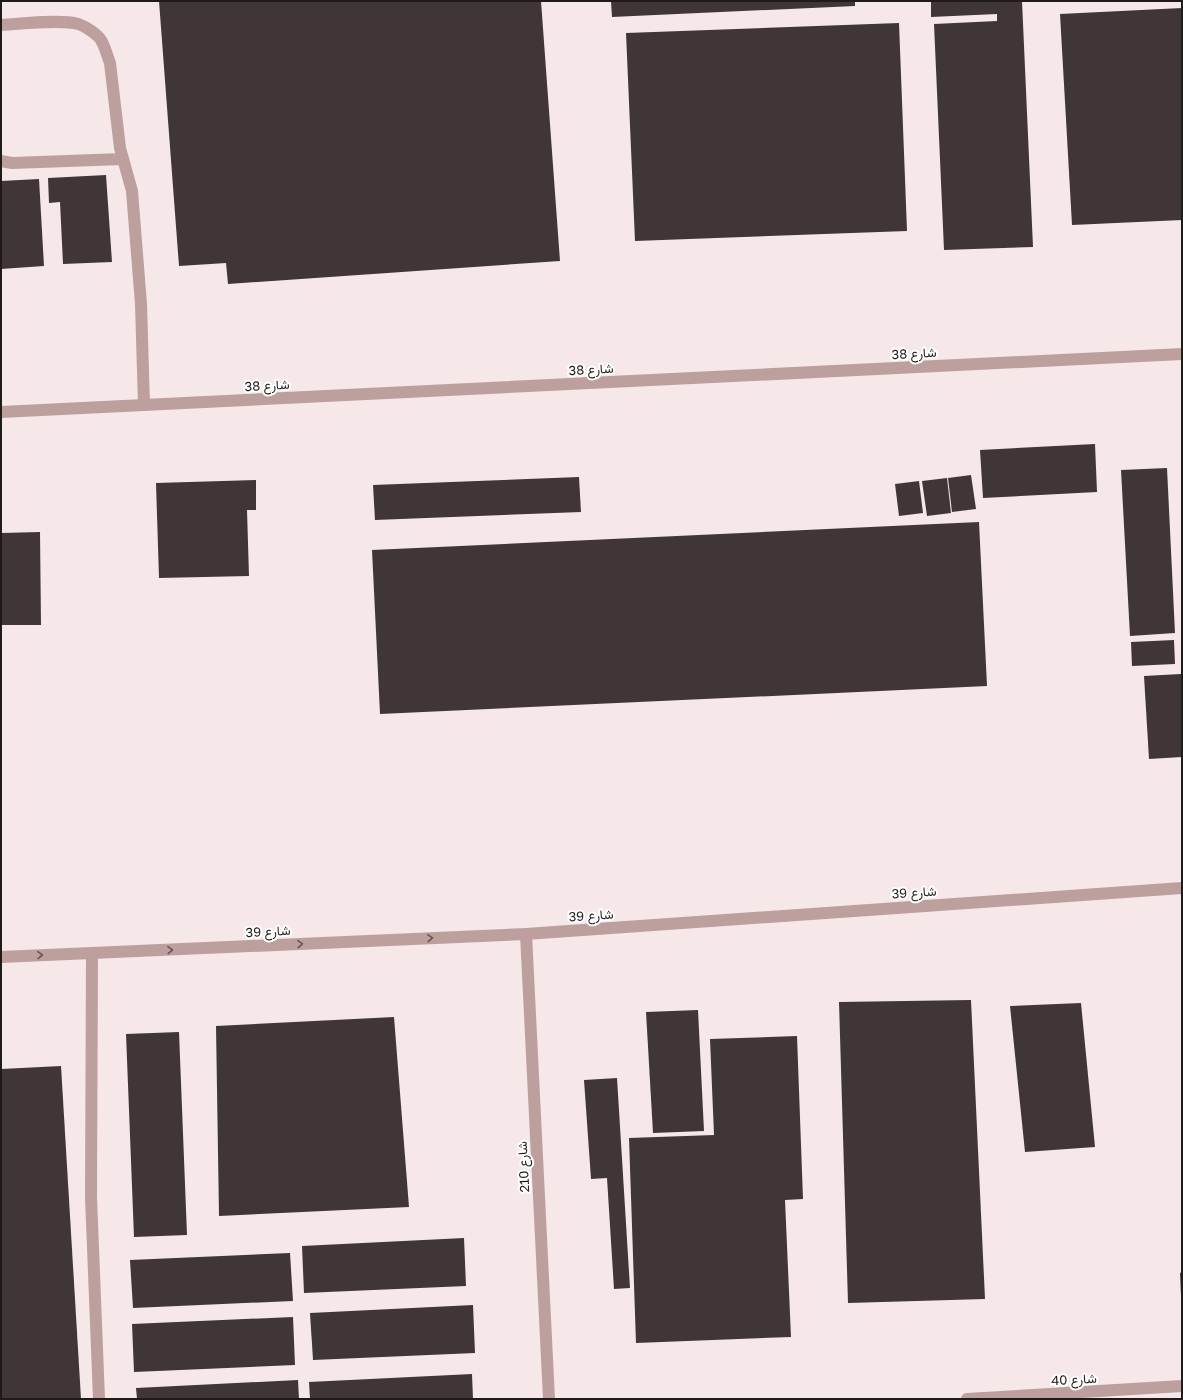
<svg xmlns="http://www.w3.org/2000/svg" width="1183" height="1400" font-family="'Golos Text',Vazirmatn,sans-serif">
<style>
.building{fill:#413636}
.lines{fill:none;stroke-linecap:round;stroke-linejoin:round}
.minor{stroke:#bd9f9e;stroke-width:12}
.oneway{stroke:#675656}
.labels{text-anchor:middle;stroke-width:4;stroke-linejoin:round;paint-order:stroke}
.street-label{font-size:13px;fill:#201b1b;stroke:#fff}
</style>
<rect width="100%" height="100%" fill="#f6e8e8"/>
<g class="building">
<path d="M159 1H541L560 261 228 284 226 263 179 266Z"/>
<path d="M611 1H855V6L612 17Z"/>
<path d="M931 1H1022L1033 247 944 250 934 24 997 21V14L931 17Z"/>
<path d="M1182 8V220L1072 225 1060 14Z"/>
<path d="M899 23 907 231 635 241 626 33Z"/>
<path d="M106 175 112 262 63 264 60 202 49 203 48 178Z"/>
<path d="M39 179 44 266 1 269V181Z"/>
<path d="M1095 444 1097 492 983 498 980 450Z"/>
<path d="M1167 468 1175 633 1130 636 1121 470Z"/>
<path d="M971 475 976 509 952 512 948 478Z"/>
<path d="M579 477 581 512 375 520 373 485Z"/>
<path d="M947 478 951 513 927 516 922 481Z"/>
<path d="M256 480V510H247L249 576 159 578 156 483Z"/>
<path d="M919 481 923 513 899 516 895 484Z"/>
<path d="M979 522 987 686 380 714 372 550Z"/>
<path d="M40 532 41 625H1V533Z"/>
<path d="M1174 640 1175 664 1132 666 1131 642Z"/>
<path d="M1181 674 1182 757 1149 759 1144 676Z"/>
<path d="M971 1000 985 1299 848 1303 839 1002Z"/>
<path d="M1081 1003 1095 1147 1025 1152 1010 1006Z"/>
<path d="M698 1010 704 1131 653 1133 646 1012Z"/>
<path d="M394 1017 409 1207 219 1216 216 1026Z"/>
<path d="M179 1032 187 1235 134 1237 126 1034Z"/>
<path d="M797 1036 803 1199 785 1200 791 1337 636 1343 629 1138 714 1135 710 1039Z"/>
<path d="M61 1066 81 1399H1V1069Z"/>
<path d="M617 1078 630 1288 614 1289 607 1178 591 1179 584 1080Z"/>
<path d="M464 1238 466 1286 304 1293 302 1246Z"/>
<path d="M290 1253 293 1301 133 1308 130 1260Z"/>
<path d="M1182 1272V1296H1181L1180 1273Z"/>
<path d="M473 1305 475 1353 313 1360 310 1313Z"/>
<path d="M293 1317 295 1365 134 1372 132 1324Z"/>
<path d="M472 1374 473 1399H310L309 1382Z"/>
<path d="M298 1380 299 1399H137L136 1388Z"/>
</g>
<g class="lines">
<g class="minor">
<path d="M1 25C21 24 60 19 78 24 85 26 97 34 101 40 105 47 107 55 110 63L120 148 132 191 141 304 144 405"/>
<path d="M1 161 12 163 123 159"/>
<path d="M1 412 1182 354"/>
<path d="M526 934 549 1399"/>
<path d="M92 953 91 1197 99 1399"/>
<path d="M1 957 526 934 1182 888"/>
<path d="M967 1399 1182 1386"/>
</g>
</g>
<defs><path id="oneway-chevron" d="M-2-3.5L2.5 0L-2 3.5" fill="none" stroke-width="1.6" stroke-linecap="round" stroke-linejoin="round"/></defs>
<g class="oneway">
<use href="#oneway-chevron" transform="translate(430 938) rotate(-3)"/>
<use href="#oneway-chevron" transform="translate(300 944) rotate(-3)"/>
<use href="#oneway-chevron" transform="translate(170 950) rotate(-3)"/>
<use href="#oneway-chevron" transform="translate(40 955) rotate(-3)"/>
</g>
<g class="labels">
<g class="street-label">
<text transform="translate(914 353) rotate(-3)" y="5">شارع 38</text>
<text transform="translate(591 369) rotate(-3)" y="5">شارع 38</text>
<text transform="translate(267 385) rotate(-3)" y="5">شارع 38</text>
<text transform="translate(914 892) rotate(-4)" y="5">شارع 39</text>
<text transform="translate(591 915) rotate(-4)" y="5">شارع 39</text>
<text transform="translate(268 931) rotate(-3)" y="5">شارع 39</text>
<text transform="translate(523 1167) rotate(-93)" y="5">شارع 210</text>
<text transform="translate(1074 1379) rotate(-3)" y="5">شارع 40</text>
</g>
</g>
<rect width="1183" height="1400" fill="none" stroke="#201b1b" stroke-width="4"/>
</svg>
